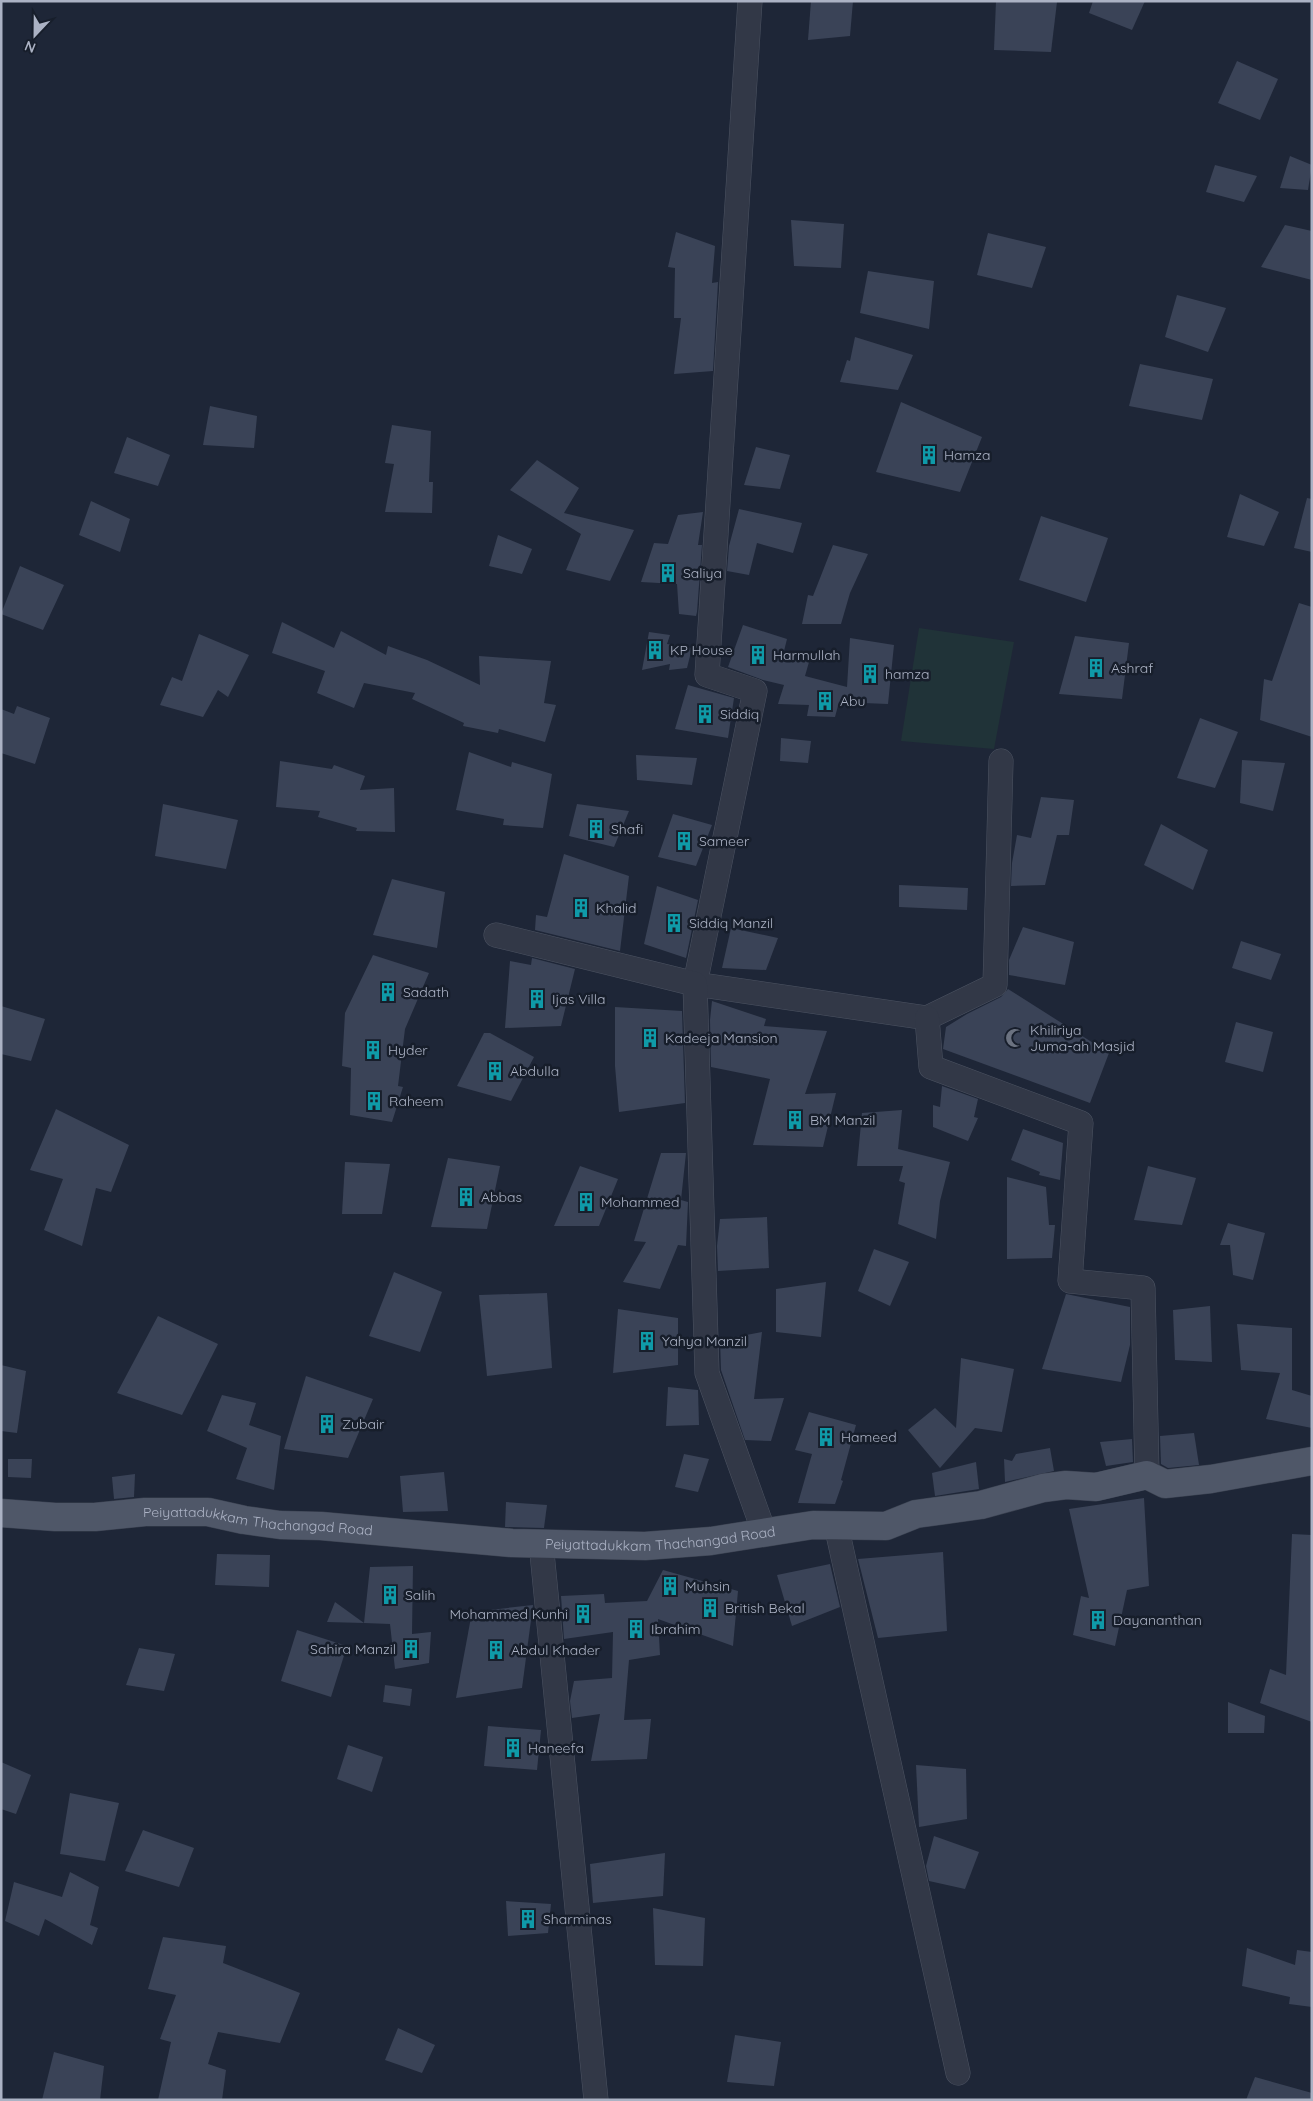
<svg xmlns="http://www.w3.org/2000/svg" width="1313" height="2101" font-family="Quicksand,sans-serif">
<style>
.green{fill:#203338}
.building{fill:#3a4357}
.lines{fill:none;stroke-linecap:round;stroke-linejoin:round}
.minor-casing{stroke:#4c5362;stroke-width:25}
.major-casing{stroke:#3b4251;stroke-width:29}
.minor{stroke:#323847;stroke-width:24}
.major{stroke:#4f5768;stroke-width:28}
.labels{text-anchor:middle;stroke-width:5;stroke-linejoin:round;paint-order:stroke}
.poi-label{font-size:14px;fill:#abb2c4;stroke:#171e2b;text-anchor:start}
.street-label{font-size:14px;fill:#abb2c4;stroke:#171e2b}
</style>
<rect width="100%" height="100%" fill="#1e2637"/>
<path class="green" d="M919 628 1014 642 994 749 901 741Z"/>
<g class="building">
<path d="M811 1H853L850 36 808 40Z"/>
<path d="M996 1 1057 2 1051 52 994 50Z"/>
<path d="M1093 1H1145L1132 30 1089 13Z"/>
<path d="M1237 61 1278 79 1260 120 1218 103Z"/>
<path d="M1290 156 1312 165 1308 190 1280 188Z"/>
<path d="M1215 165 1257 176 1244 202 1206 192Z"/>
<path d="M791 220 844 224 841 268 794 266Z"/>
<path d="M1285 225 1312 231V280L1261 267Z"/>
<path d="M676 232 715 246 712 283 718 282 713 371 674 374 681 318H674L675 268 668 267Z"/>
<path d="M988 233 1046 247 1032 288 977 275Z"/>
<path d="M868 271 934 281 929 329 860 313Z"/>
<path d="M1177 295 1226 308 1208 352 1165 337Z"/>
<path d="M855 337 913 355 898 390 840 382 847 360 850 361Z"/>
<path d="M1140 364 1213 379 1202 420 1129 406Z"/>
<path d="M901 402 982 437 960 492 876 472Z"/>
<path d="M210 406 257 416 254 448 203 445Z"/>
<path d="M392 425 431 431 429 482H433L432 513 385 512 394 464 385 463Z"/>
<path d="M127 437 170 455 158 486 114 473Z"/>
<path d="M756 447 790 455 780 489 744 485Z"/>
<path d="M537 460 579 488 564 513 634 530 610 581 566 570 581 534 510 490Z"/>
<path d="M1240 494 1279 512 1264 546 1227 537Z"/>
<path d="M1307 498 1312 499V552L1294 548Z"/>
<path d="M91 501 130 519 120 552 79 535Z"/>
<path d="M739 509 802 523 793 553 757 543 749 575 727 571 729 546Z"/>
<path d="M703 512 698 545H702L697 612 696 616 679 614 677 584 641 582 654 543 668 544 678 515Z"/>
<path d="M1041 516 1108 538 1086 602 1019 580Z"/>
<path d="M498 535 532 549 522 574 489 566Z"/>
<path d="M833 545 868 554 850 593 841 624H802L808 595 813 596Z"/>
<path d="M20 566 64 585 43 630 1 614Z"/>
<path d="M1299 603 1312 607V737L1260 720 1264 679 1272 681Z"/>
<path d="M282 622 334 648 341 631 386 655 388 646 427 660 480 685 479 656 551 661 544 703 556 705 545 742 499 729 498 733 463 726 464 723 412 699 415 693 364 683 354 708 317 693 325 671 272 653Z"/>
<path d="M743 625 787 639 784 651 809 662 805 676 847 687 850 638 894 645 888 704 839 702 835 717 807 716 809 705 778 704 784 685 763 680 728 667Z"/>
<path d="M649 632 670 635 667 644 692 648 687 668 669 670 670 664 642 670Z"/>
<path d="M199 634 249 655 228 697 218 690 203 717 160 705 172 677 182 681Z"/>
<path d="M1075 636 1129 643 1122 699 1059 694Z"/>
<path d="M688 685 734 698 728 738 675 729Z"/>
<path d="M17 706 50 718 35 764 1 753V709L14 714Z"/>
<path d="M1200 718 1238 732 1215 788 1177 778Z"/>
<path d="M781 738 811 741 808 763 780 761Z"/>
<path d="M469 752 511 767 512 762 552 774 543 828 503 825 504 819 456 810Z"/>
<path d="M636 755 697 758 692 785 637 780Z"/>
<path d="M1242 760 1285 763 1273 811 1240 803Z"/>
<path d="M280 761 332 769 334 765 365 776 360 790 394 788 395 832 356 831 357 828 318 817 320 811 276 807Z"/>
<path d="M1041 797 1074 800 1069 835H1057L1045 885 1011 886 1012 863 1017 835 1031 838Z"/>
<path d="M163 804 238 820 226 869 155 856Z"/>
<path d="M577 804 629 811 614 847 569 836Z"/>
<path d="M673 814 712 825 696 866 658 857Z"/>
<path d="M1161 824 1208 850 1193 890 1144 865Z"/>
<path d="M564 854 629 876 620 951 535 930 536 915 547 917Z"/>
<path d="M392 879 445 892 437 948 373 935Z"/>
<path d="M899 885 968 888 967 910 899 907Z"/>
<path d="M657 886 698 900 686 958 644 944Z"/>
<path d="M1023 927 1074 942 1065 985 1009 975V960Z"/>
<path d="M731 928 778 938 766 970 722 968Z"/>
<path d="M1241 941 1281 954 1271 980 1232 968Z"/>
<path d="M373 955 429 973 405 1029 398 1086 403 1087 392 1122 350 1115 351 1068 342 1066 345 1013Z"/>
<path d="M532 958 575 969 561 1026 505 1028 510 961 531 965Z"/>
<path d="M1008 989 1109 1053 1090 1103 943 1049 946 1027 967 1014 1001 997Z"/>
<path d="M712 1001 766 1019 764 1026 827 1031 805 1094 836 1093 823 1147 753 1145 770 1079 711 1067 710 1020Z"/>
<path d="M1 1006 45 1019 31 1061 1 1054Z"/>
<path d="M615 1007 682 1011 685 1103 619 1112 615 1066Z"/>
<path d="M1236 1022 1273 1032 1263 1072 1225 1062Z"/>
<path d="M484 1033H490L534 1057 511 1101 457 1086Z"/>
<path d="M942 1086 978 1099 974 1117 978 1118 968 1141 933 1127V1105L940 1107Z"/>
<path d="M56 1109 129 1145 111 1192 96 1188 82 1246 44 1230 63 1179 30 1170Z"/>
<path d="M902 1110 898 1149 950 1162 940 1201 936 1239 898 1224 905 1183 899 1181 903 1166H857L862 1113Z"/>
<path d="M1023 1129 1063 1143 1060 1180 1039 1175 1040 1172 1011 1160Z"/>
<path d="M661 1153H686L681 1200 688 1202 686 1246 678 1245 660 1289 623 1282 646 1242 634 1241Z"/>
<path d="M448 1158 500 1166 487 1229 431 1227Z"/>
<path d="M345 1162 390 1164 382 1214H342Z"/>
<path d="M580 1166 618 1179 599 1226H554Z"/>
<path d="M1148 1166 1196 1178 1182 1225 1134 1220Z"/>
<path d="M1007 1177 1046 1187 1049 1225H1055L1052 1258 1007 1259Z"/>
<path d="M767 1217 769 1268 718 1271 717 1246 720 1219Z"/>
<path d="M1228 1223 1265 1233 1253 1280 1233 1275 1230 1245H1220Z"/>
<path d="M874 1249 909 1262 890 1306 858 1291Z"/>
<path d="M394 1272 442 1292 420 1352 369 1336Z"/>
<path d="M826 1282 821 1337 776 1332V1289Z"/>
<path d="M547 1293 552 1368 487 1376 479 1295Z"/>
<path d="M1066 1294 1130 1307V1345L1121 1382 1042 1369Z"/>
<path d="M1210 1306 1212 1362 1175 1360 1173 1310Z"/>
<path d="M618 1309 678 1318V1365L613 1373Z"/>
<path d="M158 1316 218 1344 182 1415 117 1393Z"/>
<path d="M1237 1324 1292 1328V1390L1312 1396V1428L1266 1419 1280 1373 1241 1370Z"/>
<path d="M762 1332 754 1399 784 1398 771 1441 745 1440 721 1370 720 1340Z"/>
<path d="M961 1358 1014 1369 1002 1432 975 1428 940 1468 908 1430 935 1408 956 1428Z"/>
<path d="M1 1365 26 1371 17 1433 1 1431Z"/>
<path d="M306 1376 373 1399 348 1458 284 1449Z"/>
<path d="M668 1387 698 1390 699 1425 666 1426Z"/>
<path d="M222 1395 256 1403 249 1425 281 1436 274 1490 236 1479 247 1448 207 1431Z"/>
<path d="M809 1412 856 1425 841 1480 843 1481 835 1504 798 1503 812 1454 795 1450Z"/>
<path d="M1194 1433 1199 1465 1168 1468 1161 1464 1160 1436Z"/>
<path d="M1132 1439 1133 1462 1106 1466 1100 1442Z"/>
<path d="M1050 1448 1054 1471 1005 1482 1004 1459 1012 1461 1016 1454Z"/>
<path d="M684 1454 709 1459 698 1492 675 1487Z"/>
<path d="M8 1459H32L31 1478 8 1477Z"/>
<path d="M976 1462 979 1489 935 1496 932 1473Z"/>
<path d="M444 1472 448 1511 403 1512 400 1476Z"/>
<path d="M135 1474 134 1497 114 1499 112 1477Z"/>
<path d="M1144 1498 1149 1586 1127 1590 1115 1646 1073 1635 1081 1596 1089 1598 1069 1509Z"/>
<path d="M506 1502 547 1505 544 1528 505 1527Z"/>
<path d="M1292 1534 1312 1535V1722L1260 1703 1270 1669 1286 1675Z"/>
<path d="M943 1552 947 1631 878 1638 858 1559Z"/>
<path d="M217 1554 270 1555 269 1587 215 1585Z"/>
<path d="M830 1564 840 1607 792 1626 777 1575Z"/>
<path d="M413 1566 412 1634 431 1632 429 1663 395 1669 390 1624 364 1623 370 1567Z"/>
<path d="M663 1570 738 1591 733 1646 658 1619 660 1655 629 1660 624 1720 651 1719 647 1759 591 1761 600 1714 572 1718 570 1701 574 1681 612 1678 613 1632 564 1639 561 1596 604 1594 605 1603 647 1601Z"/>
<path d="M335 1602 364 1623 327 1622Z"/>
<path d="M533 1605 522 1688 456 1698 472 1612Z"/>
<path d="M297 1630 347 1646 331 1697 281 1681Z"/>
<path d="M139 1648 175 1654 164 1691 126 1685Z"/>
<path d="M385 1685 412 1689 410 1706 383 1702Z"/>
<path d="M1228 1702 1265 1716 1264 1733H1228Z"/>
<path d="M488 1726 541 1730 537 1770 484 1766Z"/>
<path d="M348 1745 383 1757 372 1792 337 1779Z"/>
<path d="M1 1762 31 1775 16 1814 1 1809Z"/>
<path d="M916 1765 966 1769 967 1819 919 1827Z"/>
<path d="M70 1793 119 1803 105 1861 60 1854Z"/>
<path d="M143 1830 194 1848 179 1887 125 1871Z"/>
<path d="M934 1836 979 1852 965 1889 929 1881 926 1866Z"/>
<path d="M665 1853 663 1896 593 1903 590 1864Z"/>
<path d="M70 1872 99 1887 90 1925 98 1928 92 1945 45 1919 39 1936 5 1921 14 1882 62 1897Z"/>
<path d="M506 1901 551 1904 548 1933 508 1936Z"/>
<path d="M653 1908 705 1918 703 1966 655 1965Z"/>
<path d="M163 1937 226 1946 223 1963 300 1993 280 2043 218 2032 208 2064 226 2070 222 2100H158L171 2042 160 2039 176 1995 148 1989Z"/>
<path d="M1247 1948 1295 1965 1297 1950 1312 1952V2007L1289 2004 1290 1997 1242 1986Z"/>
<path d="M398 2028 435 2045 422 2073 385 2060Z"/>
<path d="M735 2035 781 2042 774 2086 727 2082Z"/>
<path d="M54 2052 104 2066 100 2100H42Z"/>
<path d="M1255 2077 1312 2093V2100H1246Z"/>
</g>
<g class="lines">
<g class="minor-casing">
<g id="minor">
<path d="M750 1 707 675 755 691 695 984 927 1018 995 985 1001 761"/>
<path d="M496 935 695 984 707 1373 764 1532"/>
<path d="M927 1018 931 1067 1081 1123 1070 1281 1143 1288 1147 1475"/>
<path d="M836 1525 958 2073"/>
<path d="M541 1543 596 2100"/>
</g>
</g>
<g class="major-casing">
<g id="major">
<path id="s1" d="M1 1513 55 1517H95L145 1512H208L244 1520 280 1525 321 1526 512 1543 645 1546 711 1541 813 1525 886 1526 916 1514 981 1505 1043 1488 1066 1485 1096 1487 1147 1475 1165 1484 1211 1479 1312 1461"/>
</g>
</g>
<use href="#minor" class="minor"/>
<use href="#major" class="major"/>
</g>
<defs>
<g id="building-bare" transform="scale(1.5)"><path d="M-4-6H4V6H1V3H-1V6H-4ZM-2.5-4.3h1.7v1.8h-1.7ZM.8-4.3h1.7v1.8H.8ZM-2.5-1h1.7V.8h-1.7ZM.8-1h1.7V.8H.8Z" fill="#0f9aa8" stroke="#171e2b" stroke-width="2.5" paint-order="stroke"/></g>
<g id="mosque-bare" transform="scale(1.5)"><path d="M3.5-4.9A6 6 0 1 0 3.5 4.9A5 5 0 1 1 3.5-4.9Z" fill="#6b7280" stroke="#171e2b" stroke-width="2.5" paint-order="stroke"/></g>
</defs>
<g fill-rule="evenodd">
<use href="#building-bare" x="929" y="455"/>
<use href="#building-bare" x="668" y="573"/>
<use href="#building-bare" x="655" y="650"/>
<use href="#building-bare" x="758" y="655"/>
<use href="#building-bare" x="1096" y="668"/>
<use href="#building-bare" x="870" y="674"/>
<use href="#building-bare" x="825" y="701"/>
<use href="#building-bare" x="705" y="714"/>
<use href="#building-bare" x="596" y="829"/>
<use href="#building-bare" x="684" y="841"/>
<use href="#building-bare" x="581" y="908"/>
<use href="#building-bare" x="674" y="923"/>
<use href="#building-bare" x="388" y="992"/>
<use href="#building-bare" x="537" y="999"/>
<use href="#building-bare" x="650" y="1038"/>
<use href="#mosque-bare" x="1015" y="1038"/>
<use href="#building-bare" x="373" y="1050"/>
<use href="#building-bare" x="495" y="1071"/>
<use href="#building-bare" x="374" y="1101"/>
<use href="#building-bare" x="795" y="1120"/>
<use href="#building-bare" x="466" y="1197"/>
<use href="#building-bare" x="586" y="1202"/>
<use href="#building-bare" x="647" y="1341"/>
<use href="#building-bare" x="327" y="1424"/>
<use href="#building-bare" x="826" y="1437"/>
<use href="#building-bare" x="670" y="1586"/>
<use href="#building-bare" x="390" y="1595"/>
<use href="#building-bare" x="710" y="1608"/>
<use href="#building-bare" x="583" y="1614"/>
<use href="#building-bare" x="1098" y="1620"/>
<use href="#building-bare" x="636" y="1629"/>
<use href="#building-bare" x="411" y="1649"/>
<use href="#building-bare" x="496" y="1650"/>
<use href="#building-bare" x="513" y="1748"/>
<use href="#building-bare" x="528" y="1919"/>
</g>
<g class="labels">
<g class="poi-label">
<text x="944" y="460">Hamza</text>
<text x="683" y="578">Saliya</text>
<text x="670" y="655">KP House</text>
<text x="773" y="660">Harmullah</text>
<text x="1111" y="673">Ashraf</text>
<text x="885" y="679">hamza</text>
<text x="840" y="706">Abu</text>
<text x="720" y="719">Siddiq</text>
<text x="611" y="834">Shafi</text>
<text x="699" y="846">Sameer</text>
<text x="596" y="913">Khalid</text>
<text x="689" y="928">Siddiq Manzil</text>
<text x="403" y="997">Sadath</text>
<text x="552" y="1004">Ijas Villa</text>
<text x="1030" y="1035">Khiliriya<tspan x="1030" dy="16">Juma-ah Masjid</tspan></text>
<text x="665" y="1043">Kadeeja Mansion</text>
<text x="388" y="1055">Hyder</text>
<text x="510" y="1076">Abdulla</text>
<text x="389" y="1106">Raheem</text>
<text x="810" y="1125">BM Manzil</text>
<text x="481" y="1202">Abbas</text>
<text x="601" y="1207">Mohammed</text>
<text x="662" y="1346">Yahya Manzil</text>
<text x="342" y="1429">Zubair</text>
<text x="841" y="1442">Hameed</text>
<text x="685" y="1591">Muhsin</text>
<text x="405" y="1600">Salih</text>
<text x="725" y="1613">British Bekal</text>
<text x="568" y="1619" text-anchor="end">Mohammed Kunhi</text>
<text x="1113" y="1625">Dayananthan</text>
<text x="651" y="1634">Ibrahim</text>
<text x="396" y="1654" text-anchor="end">Sahira Manzil</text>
<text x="511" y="1655">Abdul Khader</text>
<text x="528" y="1753">Haneefa</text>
<text x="543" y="1924">Sharminas</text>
</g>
<g class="street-label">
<text dy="5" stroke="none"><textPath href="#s1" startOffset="258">Peiyattadukkam Thachangad Road</textPath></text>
<text dy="5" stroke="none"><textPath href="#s1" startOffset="662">Peiyattadukkam Thachangad Road</textPath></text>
</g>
</g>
<rect width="1313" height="2101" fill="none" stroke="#abb2c4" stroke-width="5"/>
<g transform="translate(35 35) rotate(202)" stroke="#171e2b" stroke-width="4" paint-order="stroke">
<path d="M0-4L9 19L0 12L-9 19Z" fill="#abb2c4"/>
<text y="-8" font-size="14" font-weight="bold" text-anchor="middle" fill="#abb2c4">N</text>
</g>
</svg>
